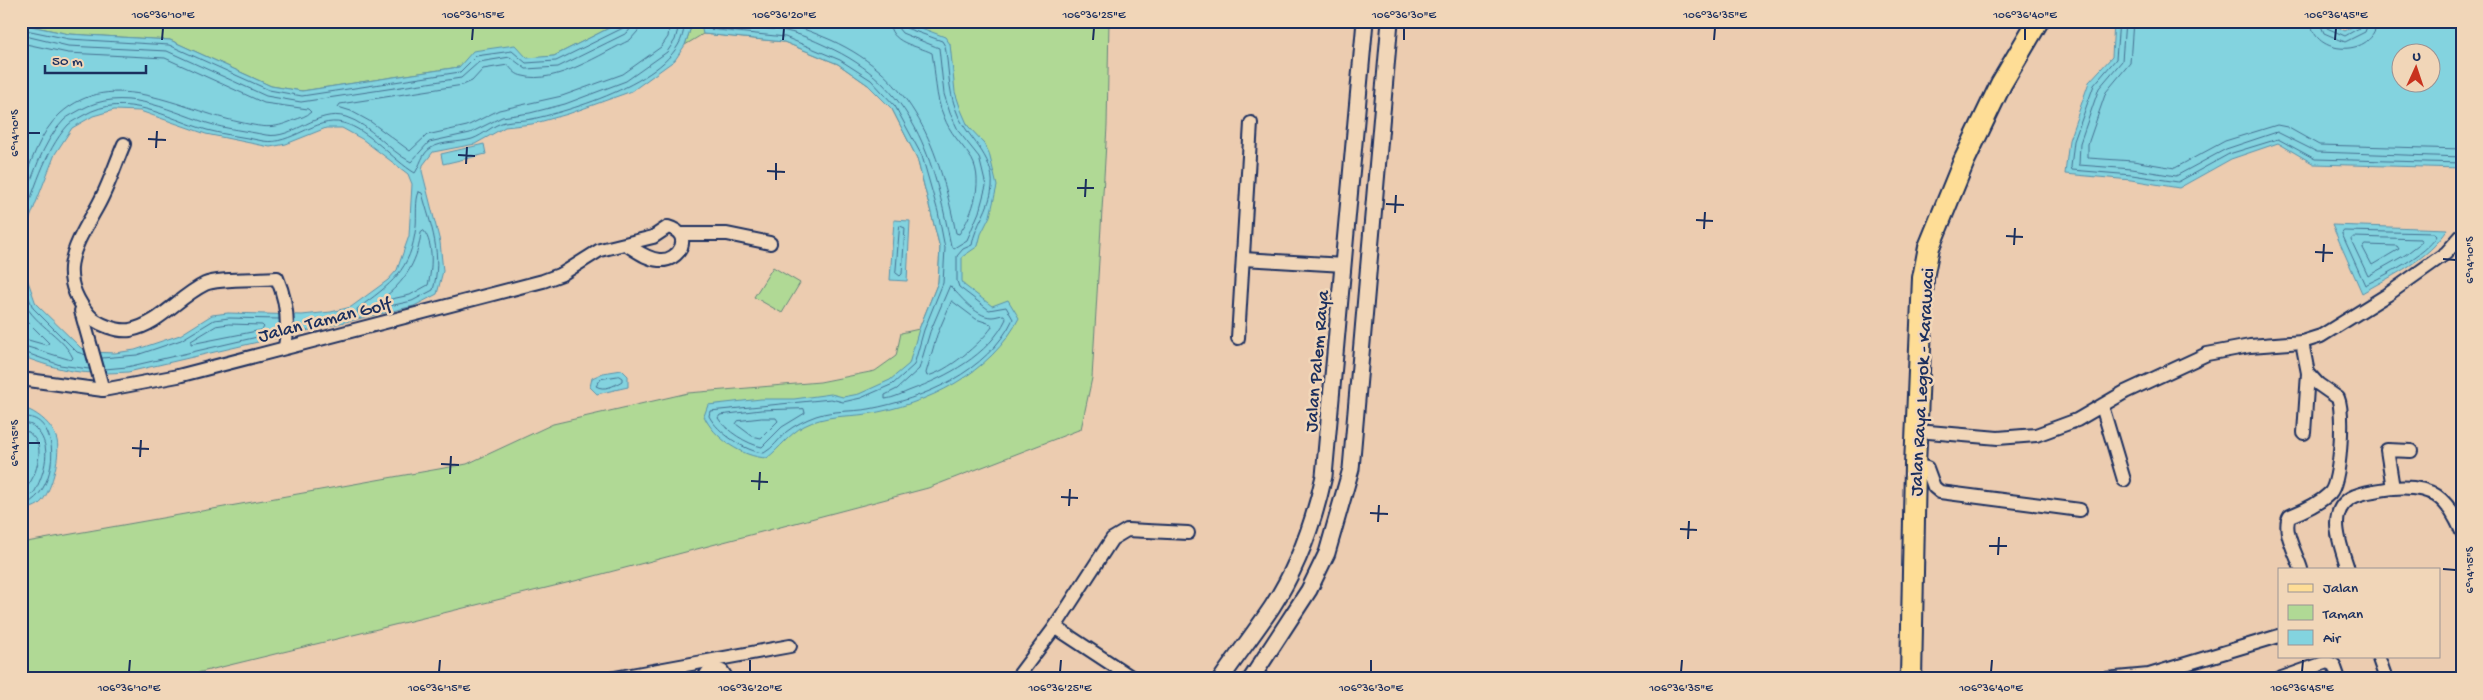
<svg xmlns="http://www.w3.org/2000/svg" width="2483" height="700" font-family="'Gochi Hand',sans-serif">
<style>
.green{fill:#b0d995;stroke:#66847a}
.water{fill:#83d3df;stroke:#5991ab;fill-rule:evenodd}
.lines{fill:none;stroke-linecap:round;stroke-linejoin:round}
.shore{stroke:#457192;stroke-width:1}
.minor-casing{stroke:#1b2f5e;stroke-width:16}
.tertiary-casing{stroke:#1b2f5e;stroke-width:19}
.primary-casing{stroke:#1b2f5e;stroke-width:24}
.minor{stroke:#f1d6b8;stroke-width:12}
.tertiary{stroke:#f1d6b8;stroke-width:15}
.primary{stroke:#fedd96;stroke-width:20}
.ticks{fill:none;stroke:#1b2f5e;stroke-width:2}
.labels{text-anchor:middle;stroke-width:5;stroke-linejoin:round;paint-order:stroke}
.street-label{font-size:19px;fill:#1b2f5e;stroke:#f1d6b8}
.neatline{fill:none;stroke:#1b2f5e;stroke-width:2}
.ticks-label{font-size:12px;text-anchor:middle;fill:#1b2f5e}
</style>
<rect width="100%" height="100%" fill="#ecccb0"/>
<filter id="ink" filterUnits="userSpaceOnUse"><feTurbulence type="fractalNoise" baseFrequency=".02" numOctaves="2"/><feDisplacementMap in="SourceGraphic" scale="10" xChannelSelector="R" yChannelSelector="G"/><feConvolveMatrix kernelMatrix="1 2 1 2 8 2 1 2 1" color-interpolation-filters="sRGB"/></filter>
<g filter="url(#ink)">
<g class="green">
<path d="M21 21H629L615 25 554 56 459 67 302 91 271 86 170 40 69 34 21 24Z"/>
<path d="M688 21H1109L1107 126 1092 378 1081 429 928 488 587 578 197 673 142 679H21V543L467 464 553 424 688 393 820 382 875 371 896 356 901 333 919 329 938 282 940 248 917 158 892 109 868 85 838 64 784 42 703 34 685 45 691 27Z"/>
<path d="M773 267 800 283 782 313 754 297Z"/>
</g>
<g class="water">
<path d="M629 21H688L691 27 685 45 675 60 632 91 568 114 532 124 505 127 475 144 433 152 423 165 422 171 440 242 443 271 437 294 414 306 128 372C82 375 64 372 21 356V24L69 34 170 40 271 86 302 91 459 67 473 51 515 45 527 58 554 56 615 25ZM114 110 140 111 206 134 270 147 286 144 326 128H342L362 139 408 174 412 184 409 236 397 270 388 280 351 307 331 312 302 315 228 313 212 315 180 335 135 350 115 353 91 352 81 348 36 304 24 270 21 241 55 154 72 128 93 116Z"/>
<path d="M700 21H903L945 37 950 44 955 92 961 110 968 126 984 143 989 153 997 186 990 216 981 234 978 246 962 257V281L964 285 992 306 1008 300 1019 318C992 373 926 405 867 414 845 417 825 415 804 426 789 434 780 448 767 458 742 457 714 438 704 416L708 405 761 399H794L831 394 843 397 859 394 890 380 909 364 919 329 938 282 940 248 917 158 892 109 868 85 838 64 784 42 703 34Z"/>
<path d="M2114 21H2327L2345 31 2362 21H2462V168L2314 164 2278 143 2231 159 2179 188 2131 180 2065 174 2069 140 2089 82 2112 57ZM2430 52V82H2400V52Z"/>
<path d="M484 144 486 154 443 164 441 154Z"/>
<path d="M894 220 910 221 907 281 890 280Z"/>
<path d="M2332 225 2448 229C2427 261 2394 274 2362 293Z"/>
<path d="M622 370 628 376V387L597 394 590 387 592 378 603 373Z"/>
<path d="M29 410C40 415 52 425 56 437 62 451 52 490 42 501 38 507 28 509 21 510V413Z"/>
</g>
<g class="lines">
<g class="shore">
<path d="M640 21 638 31 630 40C602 53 555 85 523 76 516 75 512 70 508 65L483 69 472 81 463 85 340 104 338 107 351 111 371 122 410 151 427 135 467 126 499 110 562 96 623 74 661 47 668 37 670 21"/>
<path d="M705 21 708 29 785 37 840 60 871 80 895 106 922 156 938 212 945 248 943 283 924 330 914 365 893 384 861 398 843 402 831 399 710 411 709 416C717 432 746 452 764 453 773 448 779 439 786 432 795 425 805 420 816 416 834 410 851 412 869 409 923 399 988 372 1013 319L1006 307 989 310 959 287 957 281V256L963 249 972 245C975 225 990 209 992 187 995 155 965 137 956 110 948 89 949 67 945 46L942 41 906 28 903 21"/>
<path d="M711 21C721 28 770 27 786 31 800 34 813 40 826 46 914 85 934 159 951 246L954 248 967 240 979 212 986 186 979 157 959 132 950 113 944 94 939 48 902 33 898 28 896 21"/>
<path d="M773 21C793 24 812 32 831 40 915 78 939 149 956 233L959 234C973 215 986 177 969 155 960 142 950 133 944 117 935 97 936 75 932 53 916 45 890 44 889 21"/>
<path d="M2119 21 2116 59 2094 85 2074 141 2071 167 2072 170 2132 175 2178 182 2229 154 2278 139 2315 159 2462 163"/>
<path d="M2125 21 2122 61 2099 88 2080 143 2079 165 2132 169 2176 176 2226 149 2277 132 2317 152 2462 157"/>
<path d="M2133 21 2130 63 2106 92 2088 144V158L2133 161 2175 168 2225 141 2277 125 2287 127 2319 145 2462 149"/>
<path d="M2311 21C2312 57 2376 58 2377 21"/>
<path d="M2319 21 2324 33 2345 42 2365 32 2369 21"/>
<path d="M2325 21 2327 28 2345 36 2361 27 2363 21"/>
<path d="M21 29 69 39 169 45 269 90 302 96 460 72 476 56 512 51 526 63 556 61 623 28 626 21"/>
<path d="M21 35 68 46 167 51 266 96 301 102 461 78 479 62 510 57 526 69 558 67 627 33 631 28 633 21"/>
<path d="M21 43 68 53 165 58 264 103 308 109 311 112C307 116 300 118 294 120 272 130 262 127 239 122 181 110 113 66 60 114 40 132 31 163 21 187"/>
<path d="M419 192 422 193C431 226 443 255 433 290L412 301 358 313 357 309C391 284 411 271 416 226 417 216 415 200 419 192Z"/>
<path d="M21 208C32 179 42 142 64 120 68 116 75 113 80 110 123 86 165 109 207 123 226 129 247 131 266 135 293 140 317 108 346 117 371 125 388 150 411 162L429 142 470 133 502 117 530 113 565 104 626 81 667 52 675 40 678 29 677 21"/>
<path d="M21 225C34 192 44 152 68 125 72 121 79 118 84 115 126 91 166 118 207 130 225 135 245 137 263 141 291 146 315 116 343 123 368 129 393 160 415 173 420 166 422 153 431 148 442 141 459 143 472 139 484 135 492 125 505 122 514 120 523 121 532 119 574 110 689 76 684 21"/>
<path d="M900 226 905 228 902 274 900 276 896 273Z"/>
<path d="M424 231C434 244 432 270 428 285L410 295 387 300 386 296C407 279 418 259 421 233Z"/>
<path d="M2344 231 2434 233 2437 236C2427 254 2384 276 2365 285L2342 234Z"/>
<path d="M2354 237 2420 239 2422 242 2405 255 2368 276 2351 240Z"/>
<path d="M2365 245 2397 246 2399 249 2372 265 2363 248Z"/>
<path d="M21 278 33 308 77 352 86 355"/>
<path d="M950 286C960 295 975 317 992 317 996 317 1000 315 1004 315L1006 319C989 355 946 377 911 390 903 393 894 398 885 399V395L897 389 919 369 930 332Z"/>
<path d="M21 296C32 325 61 333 73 358L71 360 21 345"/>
<path d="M952 301 976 319 991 324 992 327C980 344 947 372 927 376L926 373 937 335Z"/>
<path d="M21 315 49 343 46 345 21 338"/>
<path d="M229 324 262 325 264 327 262 330 191 344V341L216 326Z"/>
<path d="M21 351 60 365 89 369"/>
<path d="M102 358 137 355 181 340 214 320 229 318 279 319"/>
<path d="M105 369 127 367 279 332"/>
<path d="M619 376 622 378V381C614 386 604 391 596 386L601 379Z"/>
<path d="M804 409 805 413 782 427 762 447C747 444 726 431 718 418L720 415 761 410Z"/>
<path d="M21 417C66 412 58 500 21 505"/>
<path d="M762 418H776L778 421 761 438 752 436 736 424 738 421Z"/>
<path d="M21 424C32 423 33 425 40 434 52 451 43 476 34 493L21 499"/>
<path d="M21 431 29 432C32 436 37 440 38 445 42 457 33 487 21 491"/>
</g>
<g class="minor-casing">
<g id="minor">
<path d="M124 144C115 165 108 188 97 207 75 246 55 274 89 315 96 324 118 332 130 330 160 324 178 297 205 284 217 278 260 280 277 278 286 299 289 324 285 347"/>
<path d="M682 234H727L770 243"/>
<path d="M1243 259 1344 265"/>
<path d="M81 311 103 390"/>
<path d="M1238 338 1251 123"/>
<path d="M21 379 103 390 178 376 543 281 562 274 600 250 653 237 668 227C694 234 680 262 659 260 647 259 637 251 627 245"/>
<path d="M2102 406 2124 480"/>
<path d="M1917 431 1998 438 2036 435 2077 420 2125 392 2207 354 2250 346 2302 342 2321 336 2387 295 2446 253 2462 235"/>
<path d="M2304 433 2308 373"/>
<path d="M2411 451 2387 450 2393 488C2432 485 2447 497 2462 532"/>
<path d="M1915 465 1927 468 1934 487 1940 492 2080 510"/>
<path d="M2301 569C2297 555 2281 529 2290 516 2303 511 2320 503 2330 493 2341 481 2344 412 2338 398L2318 384 2308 373 2302 342"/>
<path d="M2348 569C2341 546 2324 509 2355 496 2366 491 2381 490 2393 488"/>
<path d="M1055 627 1134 679"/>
<path d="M2378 656 2386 679"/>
<path d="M609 679 790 646"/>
<path d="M704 679C707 669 714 668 722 671L727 679"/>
<path d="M1016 679 1055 627 1112 539 1127 530 1188 533"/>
<path d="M2105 679 2149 675 2279 636"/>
<path d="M2279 679 2327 662 2334 665 2339 679"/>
</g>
</g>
<g class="tertiary-casing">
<g id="tertiary">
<path d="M1221 679C1238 654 1256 631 1272 607 1298 567 1314 522 1324 476L1365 21"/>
<path d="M1251 679 1309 590 1327 553 1351 469 1390 21"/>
</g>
</g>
<g class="primary-casing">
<path id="primary" d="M1911 679 1915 465 1923 278 1929 247 1964 161 2001 84 2038 21"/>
</g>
<use href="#minor" class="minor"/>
<use href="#tertiary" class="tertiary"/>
<use href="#primary" class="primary"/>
</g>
</g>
<path class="ticks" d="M162 40 163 28M472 40 473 28M783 40 784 28M1093 40 1094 28M1404 40V28M1714 40 1715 28M2025 40V28M2335 40 2336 28M28 133H40M148 139 166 140M156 148 157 131M458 155 475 156M466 164 467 147M767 171 785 172M776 180V163M1077 188H1094M1085 197 1086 179M1386 204 1404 205M1395 213 1396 195M1696 220 1713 221M1704 229 1705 212M2006 236 2023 237M2014 245 2015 228M2315 252 2333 253M2443 259 2456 260M2323 262 2324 244M28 443H40M132 448 149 449M140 457 141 440M441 464 459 465M450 474 451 456M751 481 768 482M759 490 760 472M1061 497 1078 498M1069 506 1070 489M1370 513 1388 514M1378 522 1379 505M1680 529 1697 530M1688 539 1689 521M1989 546H2007M1998 555 1999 537M2443 569 2456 570M129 672 130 660M439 672 440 660M750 672V660M1060 672 1061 660M1371 672V660M1681 672 1682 660M1991 672 1992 660M2302 672 2303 660"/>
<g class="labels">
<g class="street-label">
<text transform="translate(324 318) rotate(-14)" y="7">Jalan Taman Golf</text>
<text transform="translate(1315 361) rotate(-85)" y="7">Jalan Palem Raya</text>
<text transform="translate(1920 382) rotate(-87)" y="7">Jalan Raya Legok - Karawaci</text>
</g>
</g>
<rect width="2483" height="700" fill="none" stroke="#f1d6b8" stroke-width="55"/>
<rect x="2278" y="568" width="162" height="90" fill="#f1d6b8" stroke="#9b9394"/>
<rect x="2288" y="584" width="25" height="8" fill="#fedd96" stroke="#9b9394"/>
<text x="2323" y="592" font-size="15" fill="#1b2f5e">Jalan</text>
<rect x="2288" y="605" width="25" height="15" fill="#b0d995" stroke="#9b9394"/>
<text x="2323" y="618" font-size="15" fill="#1b2f5e">Taman</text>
<rect x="2288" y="630" width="25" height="15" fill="#83d3df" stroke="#9b9394"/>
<text x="2323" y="642" font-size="15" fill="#1b2f5e">Air</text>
<g transform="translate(2416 68) rotate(3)"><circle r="24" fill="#f1d6b8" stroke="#9b9394"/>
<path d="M0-4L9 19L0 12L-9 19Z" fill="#c8321e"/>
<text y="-8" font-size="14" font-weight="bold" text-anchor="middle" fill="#1b2f5e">U</text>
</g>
<path d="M45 65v8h101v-8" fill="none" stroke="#1b2f5e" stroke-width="2.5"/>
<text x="52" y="65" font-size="15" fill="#1b2f5e" stroke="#f1d6b8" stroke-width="4" paint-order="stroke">50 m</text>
<rect x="28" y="28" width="2428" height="644" class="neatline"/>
<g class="ticks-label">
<text x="163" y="18">106°36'10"E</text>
<text x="473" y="18">106°36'15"E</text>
<text x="784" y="18">106°36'20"E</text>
<text x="1094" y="18">106°36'25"E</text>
<text x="1404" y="18">106°36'30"E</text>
<text x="1715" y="18">106°36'35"E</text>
<text x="2025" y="18">106°36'40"E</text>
<text x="2336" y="18">106°36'45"E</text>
<text transform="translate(14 133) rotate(-90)" y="4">6°14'10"S</text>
<text transform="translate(2469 260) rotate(-90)" y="4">6°14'10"S</text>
<text transform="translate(14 443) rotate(-90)" y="4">6°14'15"S</text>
<text transform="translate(2469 570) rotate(-90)" y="4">6°14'15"S</text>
<text x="129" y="691">106°36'10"E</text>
<text x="439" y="691">106°36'15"E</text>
<text x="750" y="691">106°36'20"E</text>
<text x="1060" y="691">106°36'25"E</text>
<text x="1371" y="691">106°36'30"E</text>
<text x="1681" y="691">106°36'35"E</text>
<text x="1991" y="691">106°36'40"E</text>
<text x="2302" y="691">106°36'45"E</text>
</g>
</svg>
